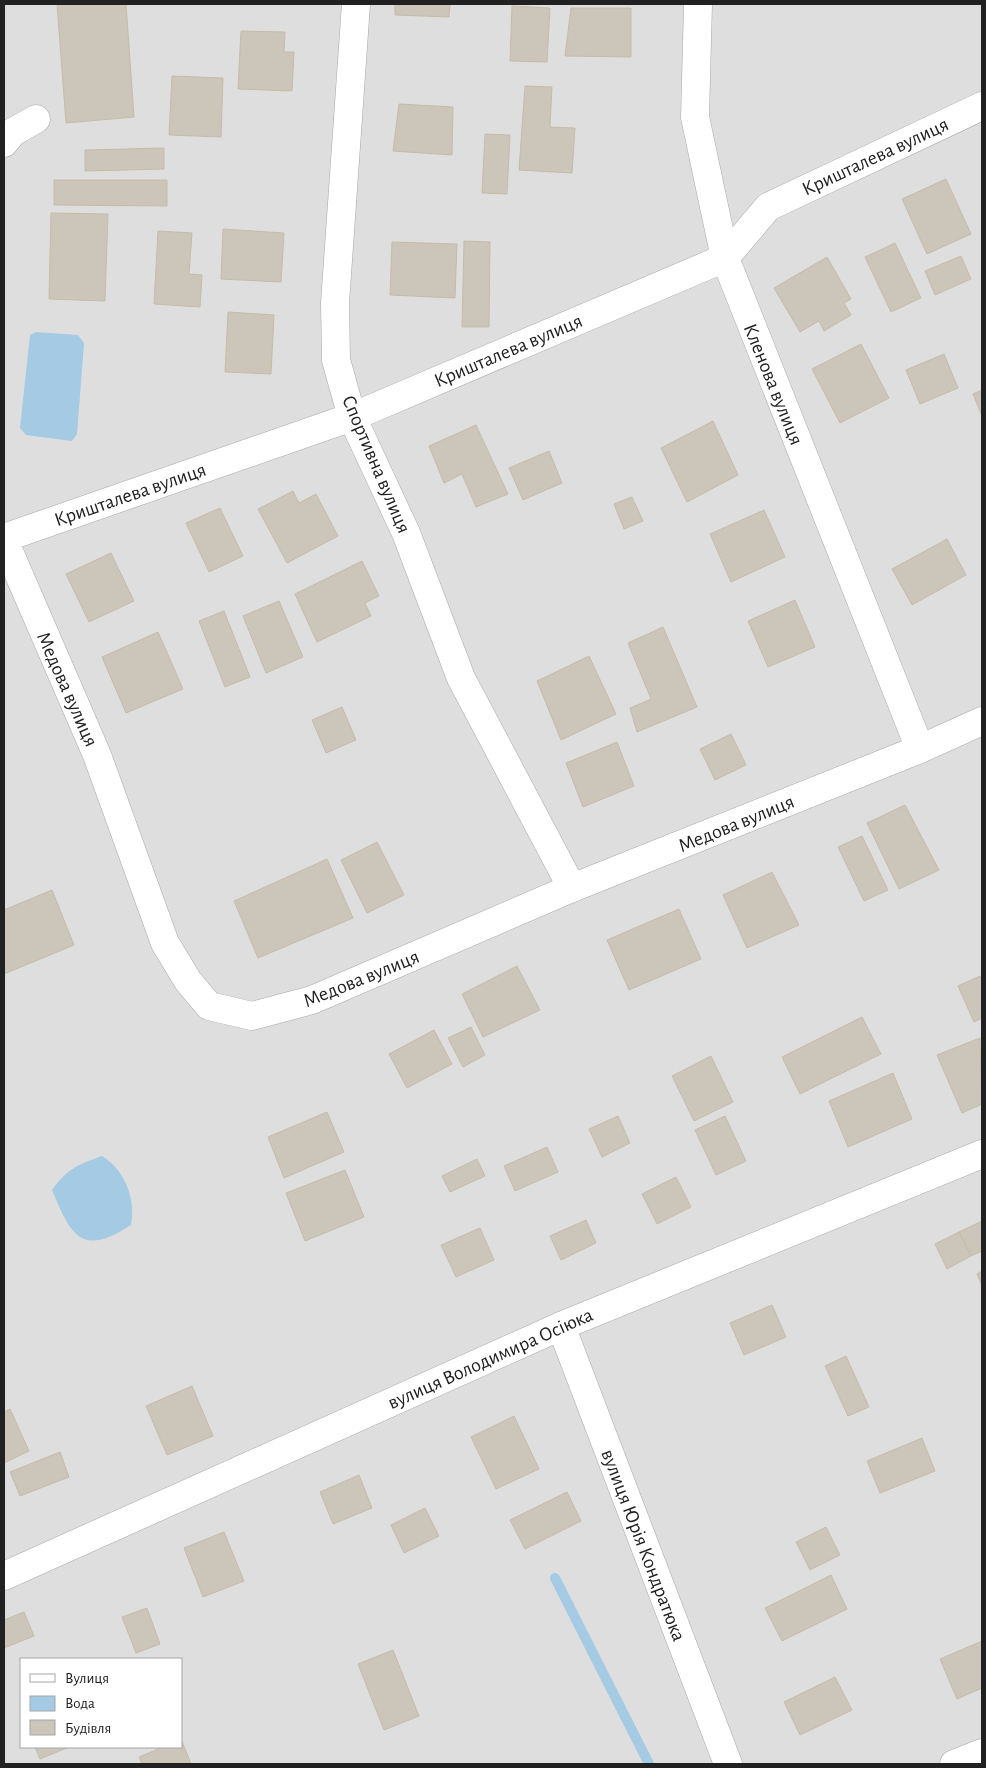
<svg xmlns="http://www.w3.org/2000/svg" width="986" height="1768" font-family="'Alegreya Sans',sans-serif">
<style>
.residential{fill:#dfdede;fill-rule:evenodd}
.water{fill:#a4cae4}
.lines{fill:none;stroke-linecap:round;stroke-linejoin:round}
.stream{stroke:#a4cae4;stroke-width:10}
.building{fill:#cbc5ba;stroke:#c6bba8}
.minor-casing{stroke:#a8a8a8;stroke-width:29}
.tertiary-casing{stroke:#a8a8a8;stroke-width:29}
.minor{stroke:#fff;stroke-width:28}
.tertiary{stroke:#fff;stroke-width:28}
.labels{text-anchor:middle;stroke-width:4;stroke-linejoin:round;paint-order:stroke}
.street-label{font-size:20px;fill:#212121;stroke:#fff}
</style>
<rect width="100%" height="100%" fill="#f2f1e7"/>
<path class="residential" d="M4 4H982V1764H4ZM21 1659H181V1747H21Z"/>
<g class="water">
<path d="M36 332 78 335 84 343 77 434 72 441 26 435 20 428 30 335Z"/>
<path d="M102 1156C125 1170 136 1199 131 1225 81 1258 71 1235 52 1190 68 1168 77 1165 102 1156Z"/>
</g>
<g class="lines">
<path class="stream" d="M555 1578 649 1764"/>
</g>
<g class="building">
<path d="M57 4H126L134 117 66 123Z"/>
<path d="M395 4H450L449 17 395 15Z"/>
<path d="M512 6 550 8 547 62 510 61Z"/>
<path d="M571 8H631V57L565 56Z"/>
<path d="M241 31 285 32 284 52H294L292 91 238 89Z"/>
<path d="M172 76 223 78 221 137 169 135Z"/>
<path d="M525 86 552 87 550 127 575 128 572 173 519 170Z"/>
<path d="M399 104 453 107 452 155 393 151Z"/>
<path d="M485 134 510 135 507 194 482 193Z"/>
<path d="M164 148V169L85 171V150Z"/>
<path d="M946 179 971 234 927 254 902 199Z"/>
<path d="M54 180H167V206L54 205Z"/>
<path d="M51 213 108 214 105 301 49 299Z"/>
<path d="M223 229 284 233 281 282 221 279Z"/>
<path d="M158 231 192 233 189 274 202 275 200 307 154 304Z"/>
<path d="M464 241 490 242 489 327H462Z"/>
<path d="M392 242 457 244 455 298 390 295Z"/>
<path d="M895 243 921 298 891 312 865 257Z"/>
<path d="M961 256 971 279 935 295 925 271Z"/>
<path d="M827 257 851 299 844 303 851 315 824 331 819 321 800 332 774 288Z"/>
<path d="M228 312 274 315 271 374 225 372Z"/>
<path d="M861 344 889 398 840 423 812 369Z"/>
<path d="M944 354 958 388 920 404 906 370Z"/>
<path d="M982 390V416L973 394Z"/>
<path d="M713 421 738 475 687 502 661 448Z"/>
<path d="M476 425 508 494 476 507 462 474 444 483 429 446Z"/>
<path d="M549 451 562 483 523 500 509 468Z"/>
<path d="M293 491 299 503 316 494 338 536 287 563 258 509Z"/>
<path d="M632 497 643 521 624 529 614 504Z"/>
<path d="M220 508 243 556 209 572 186 523Z"/>
<path d="M764 510 785 557 731 582 710 534Z"/>
<path d="M947 539 966 575 912 605 892 569Z"/>
<path d="M111 553 134 601 89 622 66 574Z"/>
<path d="M362 561 379 596 365 603 371 616 317 642 295 594Z"/>
<path d="M795 600 815 647 768 667 748 621Z"/>
<path d="M279 601 303 657 266 673 243 616Z"/>
<path d="M224 611 250 677 225 687 199 621Z"/>
<path d="M663 627 697 707 637 732 630 708 651 699 628 643Z"/>
<path d="M158 632 183 689 126 713 102 657Z"/>
<path d="M589 656 616 714 561 740 537 681Z"/>
<path d="M342 707 356 740 326 753 312 720Z"/>
<path d="M731 734 746 765 715 780 700 749Z"/>
<path d="M617 742 634 786 583 807 566 763Z"/>
<path d="M905 805 939 870 899 889 867 823Z"/>
<path d="M862 836 888 890 864 901 838 847Z"/>
<path d="M377 842 404 895 367 913 341 860Z"/>
<path d="M327 859 353 918 258 958 234 901Z"/>
<path d="M772 872 799 925 747 948 723 895Z"/>
<path d="M52 890 74 945 4 974V910Z"/>
<path d="M679 909 701 959 629 990 607 940Z"/>
<path d="M517 966 540 1010 483 1037 462 994Z"/>
<path d="M980 976 982 982V1018L974 1022 958 986Z"/>
<path d="M862 1017 881 1054 800 1094 782 1057Z"/>
<path d="M471 1027 485 1055 463 1067 448 1038Z"/>
<path d="M434 1030 452 1064 407 1088 389 1054Z"/>
<path d="M980 1038 982 1104 962 1113 937 1055Z"/>
<path d="M711 1056 733 1102 694 1121 672 1076Z"/>
<path d="M893 1073 912 1119 848 1147 829 1101Z"/>
<path d="M327 1112 344 1152 284 1178 268 1137Z"/>
<path d="M618 1116 630 1143 602 1157 589 1129Z"/>
<path d="M725 1116 746 1161 716 1175 695 1130Z"/>
<path d="M547 1147 558 1172 515 1191 504 1166Z"/>
<path d="M477 1159 485 1176 450 1192 442 1176Z"/>
<path d="M345 1170 364 1217 305 1241 286 1193Z"/>
<path d="M676 1177 691 1207 657 1224 642 1194Z"/>
<path d="M586 1220 596 1243 561 1260 550 1236Z"/>
<path d="M982 1221V1251L971 1256 959 1232Z"/>
<path d="M480 1228 494 1260 456 1277 441 1245Z"/>
<path d="M959 1232 971 1256 947 1269 935 1244Z"/>
<path d="M982 1271V1286L977 1274Z"/>
<path d="M772 1305 786 1337 744 1355 730 1323Z"/>
<path d="M846 1356 869 1407 848 1416 825 1366Z"/>
<path d="M192 1386 213 1436 167 1455 146 1406Z"/>
<path d="M10 1409 29 1451 4 1463V1412Z"/>
<path d="M514 1416 539 1469 496 1489 471 1437Z"/>
<path d="M922 1438 935 1471 880 1493 867 1461Z"/>
<path d="M60 1452 69 1477 20 1496 10 1472Z"/>
<path d="M359 1475 372 1508 333 1524 320 1492Z"/>
<path d="M567 1492 581 1521 525 1549 510 1520Z"/>
<path d="M425 1508 439 1536 404 1553 391 1525Z"/>
<path d="M826 1527 840 1555 810 1570 796 1542Z"/>
<path d="M224 1532 244 1581 203 1597 184 1548Z"/>
<path d="M831 1575 847 1609 782 1641 765 1608Z"/>
<path d="M147 1608 160 1644 136 1653 122 1617Z"/>
<path d="M24 1612 34 1636 4 1648V1620Z"/>
<path d="M982 1641V1688L957 1699 940 1659Z"/>
<path d="M393 1650 419 1716 384 1730 358 1664Z"/>
<path d="M835 1677 852 1710 800 1735 784 1702Z"/>
<path d="M181 1739 191 1764H142L139 1757 163 1747H181Z"/>
<path d="M35 1747H69L40 1759Z"/>
</g>
<g class="lines">
<g class="minor-casing">
<g id="minor">
<path d="M356 4 335 303 336 360 352 417 406 533 461 678 572 888"/>
<path d="M698 4 695 117 725 258 920 749"/>
<path d="M4 143 13 132 36 119"/>
<path d="M4 538 352 417 725 258 768 207 982 106"/>
<path d="M4 540 97 755 165 943 188 981 209 1006 252 1016 312 1000 572 888 920 749 982 721"/>
<path d="M561 1326 728 1764"/>
<path d="M954 1764 982 1753"/>
</g>
</g>
<g class="tertiary-casing">
<path id="tertiary" d="M4 1576 561 1326 982 1154"/>
</g>
<use href="#minor" class="minor"/>
<use href="#tertiary" class="tertiary"/>
</g>
<g class="labels">
<g class="street-label">
<text transform="translate(875 156) rotate(-25)" y="7">Кришталева вулиця</text>
<text transform="translate(508 350) rotate(-23)" y="7">Кришталева вулиця</text>
<text transform="translate(774 384) rotate(68)" y="7">Кленова вулиця</text>
<text transform="translate(377 464) rotate(67)" y="7">Спортивна вулиця</text>
<text transform="translate(130 494) rotate(-19)" y="7">Кришталева вулиця</text>
<text transform="translate(68 689) rotate(66)" y="7">Медова вулиця</text>
<text transform="translate(736 823) rotate(-22)" y="7">Медова вулиця</text>
<text transform="translate(361 978) rotate(-22)" y="7">Медова вулиця</text>
<text transform="translate(490 1358) rotate(-24)" y="7">вулиця Володимира Осіюка</text>
<text transform="translate(644 1545) rotate(69)" y="7">вулиця Юрія Кондратюка</text>
</g>
</g>
<rect width="986" height="1768" fill="none" stroke="#212121" stroke-width="10"/>
<rect x="20" y="1658" width="162" height="90" fill="#ffffff" stroke="#a6a6a6"/>
<rect x="30" y="1674" width="25" height="8" fill="#ffffff" stroke="#a6a6a6"/>
<text x="65" y="1683" font-size="15" fill="#212121">Вулиця</text>
<rect x="30" y="1696" width="25" height="15" fill="#a4cae4" stroke="#a6a6a6"/>
<text x="65" y="1708" font-size="15" fill="#212121">Вода</text>
<rect x="30" y="1720" width="25" height="15" fill="#cbc5ba" stroke="#a6a6a6"/>
<text x="65" y="1733" font-size="15" fill="#212121">Будівля</text>
</svg>
